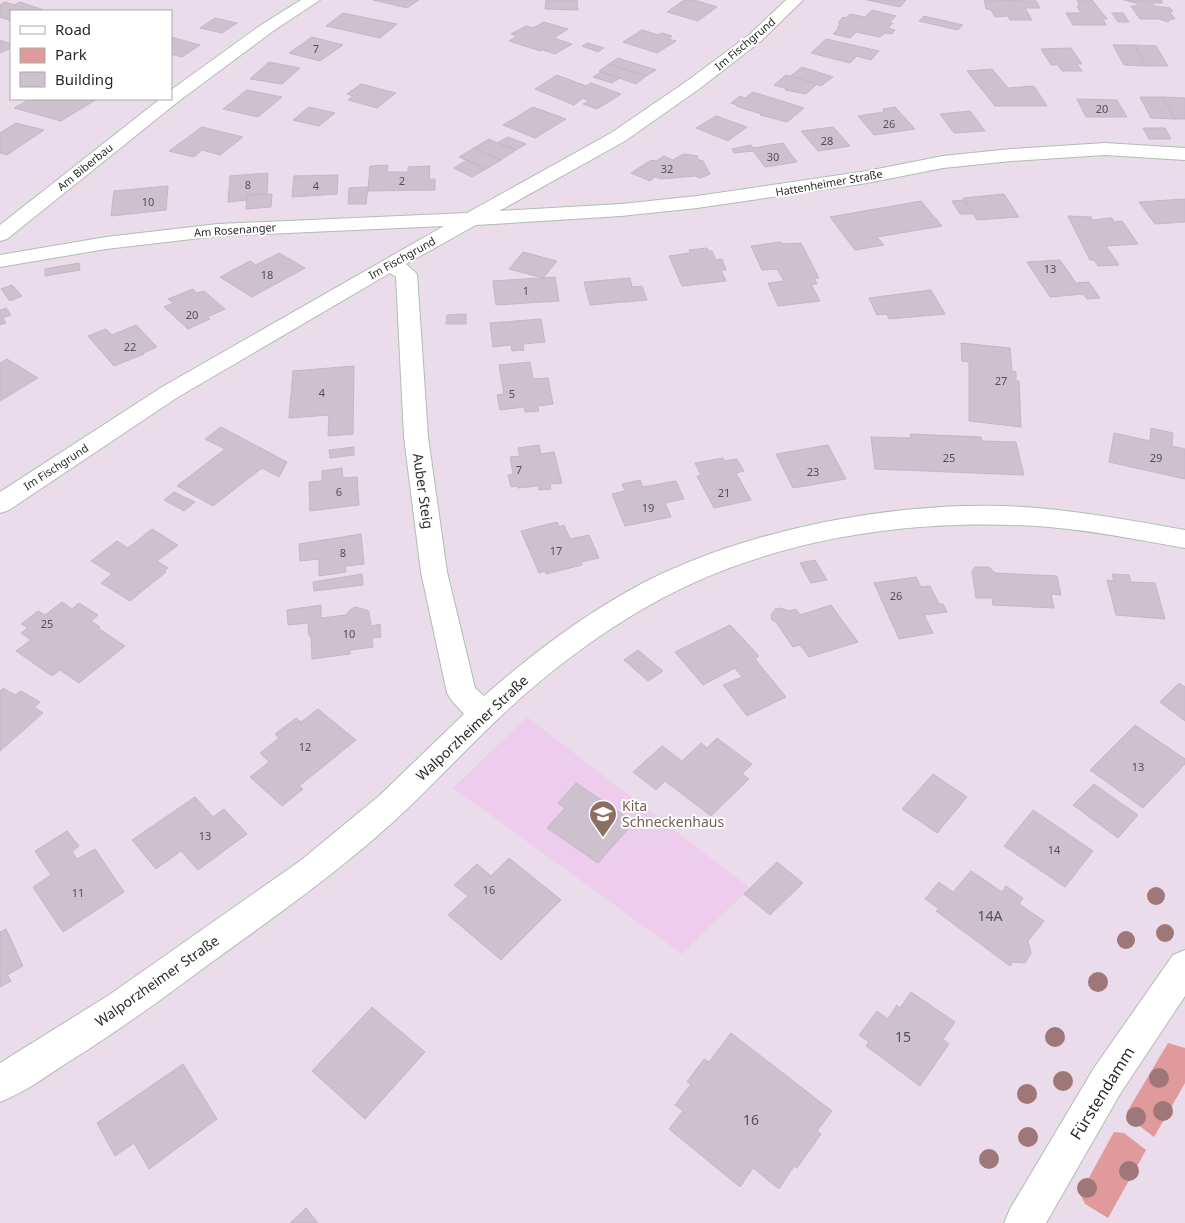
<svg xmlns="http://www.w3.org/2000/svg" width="1185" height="1223" font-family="'Noto Sans',sans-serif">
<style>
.education{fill:#edcced}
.green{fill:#e19a9b}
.building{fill:#cdc1ce;stroke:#c6b6c7}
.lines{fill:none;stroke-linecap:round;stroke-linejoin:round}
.minor-casing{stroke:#b0bdb2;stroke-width:2}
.minor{fill:#fff;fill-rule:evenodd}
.tree{fill:#a07779}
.labels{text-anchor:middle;stroke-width:4;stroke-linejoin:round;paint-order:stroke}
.far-street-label{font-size:11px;fill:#2a2a2a;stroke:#fff}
.number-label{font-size:11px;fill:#535053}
.street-label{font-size:14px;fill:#2a2a2a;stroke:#fff}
.education-label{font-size:14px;fill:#785e54;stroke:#fff;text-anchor:start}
.near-number-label{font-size:14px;fill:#535053}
.near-street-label{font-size:16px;fill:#2a2a2a;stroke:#fff}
</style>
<rect width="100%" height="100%" fill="#eadceb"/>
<path class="education" d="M527 717 750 888 682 954 453 788Z"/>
<g class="green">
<path d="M1168 1043 1185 1048V1083L1154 1137 1133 1121 1127 1112Z"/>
<path d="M1114 1132 1124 1133 1146 1150 1108 1218 1085 1204 1080 1194Z"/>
</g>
<g class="building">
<path d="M373 0H419L407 8Z"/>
<path d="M546 0H577L578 10 545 9Z"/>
<path d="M684 0H694L717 7 698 21 667 12Z"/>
<path d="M867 0H906L900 7Z"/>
<path d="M984 0 1036 1 1040 8H1025L1032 20H1010L1008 16 995 17 991 10 986 9Z"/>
<path d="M1077 0H1092L1107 19H1103L1106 25H1073L1066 13H1081L1077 6H1080Z"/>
<path d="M1124 0H1161L1163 3H1152L1154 6 1170 8 1173 11H1169L1175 19H1171L1168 22 1159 19H1140L1131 6H1138L1136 3Z"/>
<path d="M5 2 14 5 20 2 44 10 11 11V21L0 17V5Z"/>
<path d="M872 10 896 16 889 23H893L888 28 895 30 892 34 885 33 880 37 856 32 850 38 833 34 839 28H837L841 23H838L843 17 846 18 850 14 865 17Z"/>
<path d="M343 13 397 24 380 38 326 26Z"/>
<path d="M1112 13H1123L1129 22H1118Z"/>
<path d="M924 16 963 25 958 30 919 21Z"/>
<path d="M215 18 237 23 222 33 200 28Z"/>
<path d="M544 22 568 29 554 38 572 44 555 54 543 50 540 51 509 41 517 36 511 34 526 26 533 28Z"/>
<path d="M642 30 659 35 662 33 672 36 669 39 676 41 657 53 623 42Z"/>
<path d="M171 37 200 45 182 57 171 54Z"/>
<path d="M312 37 343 45 320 61 289 53Z"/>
<path d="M826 39 879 51 871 60 857 56 850 63 811 53Z"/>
<path d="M0 40 11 44V48L0 53Z"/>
<path d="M588 43 604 48 598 52 582 46Z"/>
<path d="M1113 45H1135L1146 66 1124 65Z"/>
<path d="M1135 45 1156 46 1168 66H1146Z"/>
<path d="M1071 48 1082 64H1077L1082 71H1062L1058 65H1051L1041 49Z"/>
<path d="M618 58 656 70 646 76 609 64Z"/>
<path d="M269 62 300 68 282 84 250 79Z"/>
<path d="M609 64 646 76 636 84 599 71Z"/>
<path d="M802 67 833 77 821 86 791 76Z"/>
<path d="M992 69 1008 88 1034 86 1047 106H995L967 71Z"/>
<path d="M601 72 620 78 612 83 593 77Z"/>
<path d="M557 75 586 86 591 83 621 94 597 109 583 104 589 101 583 98 574 105 535 89Z"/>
<path d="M786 75 791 76 817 84 806 94 785 90 787 89 774 85Z"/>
<path d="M361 84 396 93 377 108 348 100 353 96 347 94Z"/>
<path d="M247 90 282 97 258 117 223 109Z"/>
<path d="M753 92 804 108 787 122 760 115 761 114 736 106 737 105 731 103 740 96 745 98Z"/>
<path d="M1140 97H1163L1175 119 1151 118Z"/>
<path d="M1163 97 1185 98V119H1175Z"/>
<path d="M30 99H97L61 121 14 108Z"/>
<path d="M1077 99 1117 100 1127 117H1086Z"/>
<path d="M309 107 335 113 319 126 293 120Z"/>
<path d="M533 107 566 119 535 138 503 125Z"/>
<path d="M895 107 915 129 874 135 858 116 884 112 883 109Z"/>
<path d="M970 111 985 131 954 133 940 114Z"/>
<path d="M716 116 747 127 728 141 696 128Z"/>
<path d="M16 123 44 130 7 155 0 153V133Z"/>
<path d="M202 127 243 137 220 155 202 150 194 157 169 151Z"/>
<path d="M833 127 850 146 818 151 801 131Z"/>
<path d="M1143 128H1165L1171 139H1149Z"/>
<path d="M508 137 526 144 516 150 497 143Z"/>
<path d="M489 139 497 143 516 150 501 160 474 148Z"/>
<path d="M783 143 797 162 765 167 753 151 734 153 732 149 751 145 753 148Z"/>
<path d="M474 148 501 160 486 169 459 157Z"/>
<path d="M683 154 698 156 697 159 703 161 710 174 700 178 695 176 661 179 655 177 650 181 631 173 651 160 656 161 664 156 673 160Z"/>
<path d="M467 160 486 169 472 177 454 168Z"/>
<path d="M388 165 387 172H408V167L430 166 429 179H435V190L368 191 370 166Z"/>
<path d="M268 173 267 194 247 195V200L228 202 230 176Z"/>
<path d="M338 175 337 194 292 197 294 176Z"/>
<path d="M168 186 166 210 111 216 114 191Z"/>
<path d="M368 187 366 204H348L349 188Z"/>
<path d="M272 194 271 207 246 209 247 195Z"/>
<path d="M1004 194 1019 217 977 220 963 198Z"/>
<path d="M1185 199V222L1155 224 1139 202Z"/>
<path d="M964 200 973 214H960L952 201Z"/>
<path d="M921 201 942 226 877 237 884 245 855 250 830 217Z"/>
<path d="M1068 216 1091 217 1092 220 1112 218 1114 222 1122 221 1138 244 1106 246 1119 265 1098 266 1094 260H1090Z"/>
<path d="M781 242 782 244 801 243 819 278H814L817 284H811L820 301 778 306 768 283 784 281 777 269 762 270 751 246Z"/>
<path d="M707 248 709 251H712L716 260 722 259 726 270H721L726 281 682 286 669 256 690 253 689 250Z"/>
<path d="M523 252 557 261 543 278 509 269Z"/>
<path d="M279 253 305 268 252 297 220 277 250 261 256 265Z"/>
<path d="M1060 260 1076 283 1089 282 1100 298 1087 299 1083 294 1050 297 1027 262Z"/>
<path d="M79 263 80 270 45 276V269Z"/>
<path d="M555 277 559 301 496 305 493 281Z"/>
<path d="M630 278 632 287 642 286 647 300 590 305 584 282Z"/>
<path d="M12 285 22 296 10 301 1 289Z"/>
<path d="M193 289 197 293 204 291 225 309 207 317 210 319 188 329 164 307 173 303 168 299Z"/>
<path d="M931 290 945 314 889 319 887 314 877 315 869 298Z"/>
<path d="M6 308 11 315 3 318 6 323 0 325V310Z"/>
<path d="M466 314V324H446L447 315Z"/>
<path d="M541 319 545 342 523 344 524 350 512 351 511 345 493 347 490 323Z"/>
<path d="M136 325 157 347 143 353 144 354 114 366 88 336 106 329 112 335Z"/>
<path d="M961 343 1010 348 1012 371 1016 372V381H1019L1021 427 969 421V362L962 361Z"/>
<path d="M7 359 38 378 0 401V363Z"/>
<path d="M530 362 533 379 548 378 553 404 538 406 539 411 525 412 524 407 500 410 497 395 504 394 499 365Z"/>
<path d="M354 366 353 434 328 436 329 415 289 418 293 371Z"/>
<path d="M221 427 287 462 279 477 262 468 213 506 177 486 225 449 205 439Z"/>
<path d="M1151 428 1173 433 1172 446 1185 449V479L1109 462 1114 433 1150 441Z"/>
<path d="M910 434 981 437 982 441 1016 442 1024 475 875 469 871 437 911 438Z"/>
<path d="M539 445 541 454 554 452 562 483 550 484 551 489 539 490 538 486 518 488 517 486 511 487 508 475 513 474 510 457 520 456 518 448Z"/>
<path d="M828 445 846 479 793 488 776 454Z"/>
<path d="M354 447V455L330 458 329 450Z"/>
<path d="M723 458 724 461 737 459 744 471 736 473 751 500 714 508 697 476 701 475 695 463Z"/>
<path d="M342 468 343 478 357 477 359 505 310 511 309 482 322 481V471Z"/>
<path d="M640 480 643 487 676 481 684 499 665 503 671 517 625 526 612 494 625 491 622 484Z"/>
<path d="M174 492 195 502 184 511 164 500Z"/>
<path d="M557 522 559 527 564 525 570 539 589 535 599 558 581 562 582 565 546 574 545 571 539 573 521 531Z"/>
<path d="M152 529 178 545 157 561 168 568 164 571 166 572 130 601 101 583 112 574 91 561 117 541 128 548Z"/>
<path d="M361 534 364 564 345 566 346 572 319 576V559L300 561 299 544Z"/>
<path d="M815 560 827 580 811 583 800 563Z"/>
<path d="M975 567H989L995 573 1057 576 1061 595 1051 594 1054 608 993 605 992 598H976L972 571Z"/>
<path d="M362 574 363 585 314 591 313 582Z"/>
<path d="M1112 574 1129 575 1131 582 1155 583 1165 619 1116 615 1107 580 1114 581Z"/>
<path d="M916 577 921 587 930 586 939 604H943L947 612 924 615 933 633 899 639 874 583Z"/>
<path d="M62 602 72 609 79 603 98 615 91 621 100 627 98 628 125 646 79 683 60 670 52 676 16 651 31 640 21 633 28 628 21 624 38 611 45 615Z"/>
<path d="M321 605V618L346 615 350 610 355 607 367 610 369 612 371 626 380 624 381 637 372 638 373 647 350 650V654L312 659 311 636H309L308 623 288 625 287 610Z"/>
<path d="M831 605 858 642 809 657 800 645 793 647 776 622 772 620 771 615 775 609 780 608 789 611 796 609 800 615Z"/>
<path d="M730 625 759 656 755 659 786 697 747 716 723 685 742 677 735 668 703 685 675 652Z"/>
<path d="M638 650 663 671 648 681 624 660Z"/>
<path d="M1179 683 1185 687V721L1160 702Z"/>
<path d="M3 688 15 695 21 691 40 702 34 707 43 713 0 751V691Z"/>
<path d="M318 709 356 740 299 786 303 789 282 806 250 777 269 762 260 753 279 738 275 734 296 718 301 722Z"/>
<path d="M1135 725 1185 759V764L1143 808 1090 770Z"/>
<path d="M717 738 752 764 742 774 749 779 711 816 665 781 656 790 633 772 662 746 682 761 701 743 707 748Z"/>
<path d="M933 774 967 797 937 833 902 809Z"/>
<path d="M576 783 634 822 598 863 547 828 565 808 558 803Z"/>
<path d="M1094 784 1138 815 1118 838 1073 805Z"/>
<path d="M195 797 213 817 224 809 247 834 198 870 181 851 156 869 132 840Z"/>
<path d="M1033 810 1093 851 1065 887 1004 846Z"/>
<path d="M67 831 79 846 72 852 77 859 95 849 124 892 63 932 33 887 51 875 35 851Z"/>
<path d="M509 858 561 900 501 960 448 915 468 896 454 885 477 864 491 876Z"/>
<path d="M777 862 803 883 770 915 744 894Z"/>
<path d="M971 871 1002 892 1006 886 1023 898 1019 904 1044 921 1028 941 1031 953 1025 963 1013 962 1010 966 936 911 939 909 925 899 939 882 953 892Z"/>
<path d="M6 929 23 966 7 975 11 981 0 987V932Z"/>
<path d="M911 992 955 1022 943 1039 949 1044 920 1086 866 1046 869 1042 859 1035 877 1011 888 1019 897 1005 900 1008Z"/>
<path d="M372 1007 425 1052 365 1119 312 1071Z"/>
<path d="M731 1033 832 1111 817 1131 821 1134 797 1168 794 1166 779 1189 753 1168 740 1187 669 1129 683 1111 675 1105 691 1084 687 1082 704 1059 709 1062Z"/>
<path d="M183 1064 217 1119 149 1169 134 1143 115 1156 97 1123Z"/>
<path d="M306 1208 318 1223H290Z"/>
</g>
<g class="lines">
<g class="minor-casing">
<g id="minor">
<path d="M301 0H320L273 31 179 101 7 239 0 241V225L160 99H171V90L261 25Z"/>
<path d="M786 0H803L761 41 699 89 625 141 499 211 621 204 697 196 867 171 943 156 1011 149 1105 143 1185 148V160L1105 155 1011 161 943 168 867 183 697 208 621 216 476 225 406 264 417 274 428 437 447 572 475 688 484 696C533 653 586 613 643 583 746 530 887 503 1002 506 1064 508 1124 519 1185 530V548C1140 540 1095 531 1049 527 908 516 753 540 631 616 584 645 540 679 500 717 464 751 429 789 392 823 332 877 266 923 201 970 157 1003 112 1035 65 1064 44 1078 23 1093 0 1102V1063L109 995 300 861 379 796 464 714 452 701 447 693 421 572 404 437 396 277 390 273 178 397 9 510 0 513V492L162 387 444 226 218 236 106 249 0 267V255L106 237 218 224 467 213 611 133 687 81 749 35Z"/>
<path d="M1185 950V996L1120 1094 1046 1223H1004L1010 1209 1094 1068 1173 955Z"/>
</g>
</g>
<use href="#minor" class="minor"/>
</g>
<g class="tree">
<circle cx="1156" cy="896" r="9"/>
<circle cx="1165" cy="933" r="9"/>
<circle cx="1126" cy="940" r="9"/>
<circle cx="1098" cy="982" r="10"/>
<circle cx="1055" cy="1037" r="10"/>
<circle cx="1159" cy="1078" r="10"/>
<circle cx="1063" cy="1081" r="10"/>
<circle cx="1027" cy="1094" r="10"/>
<circle cx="1163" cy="1111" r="10"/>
<circle cx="1136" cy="1117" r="10"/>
<circle cx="1028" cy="1137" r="10"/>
<circle cx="989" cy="1159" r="10"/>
<circle cx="1129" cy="1171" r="10"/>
<circle cx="1087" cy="1188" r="10"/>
</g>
<defs>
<g id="school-pin" transform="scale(1.4375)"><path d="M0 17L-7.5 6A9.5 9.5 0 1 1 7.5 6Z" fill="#8d6e63" stroke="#fff"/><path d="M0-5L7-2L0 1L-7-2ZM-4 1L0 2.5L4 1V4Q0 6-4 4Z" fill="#fff"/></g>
</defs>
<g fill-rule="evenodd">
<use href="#school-pin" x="603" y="814"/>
</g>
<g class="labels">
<g class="far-street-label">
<text transform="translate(745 44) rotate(-40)" y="4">Im Fischgrund</text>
<text transform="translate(85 167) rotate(-39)" y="4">Am Biberbau</text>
<text transform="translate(829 183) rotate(-10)" y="4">Hattenheimer Straße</text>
<text transform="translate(235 230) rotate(-4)" y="4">Am Rosenanger</text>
<text transform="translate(402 258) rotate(-29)" y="4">Im Fischgrund</text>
<text transform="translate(56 467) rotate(-33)" y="4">Im Fischgrund</text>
</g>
<g class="number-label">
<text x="316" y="53">7</text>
<text x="1102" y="113">20</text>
<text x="889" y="128">26</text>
<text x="827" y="145">28</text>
<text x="773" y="161">30</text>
<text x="667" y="173">32</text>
<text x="402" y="185">2</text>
<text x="248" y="189">8</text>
<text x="316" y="190">4</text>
<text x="148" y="206">10</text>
<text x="1050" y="273">13</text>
<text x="267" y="279">18</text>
<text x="526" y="295">1</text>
<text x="192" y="319">20</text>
<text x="130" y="351">22</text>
<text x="1001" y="385">27</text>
<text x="322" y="397">4</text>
<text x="512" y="398">5</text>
<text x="949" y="462">25</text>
<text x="1156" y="462">29</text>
<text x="519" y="474">7</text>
<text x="813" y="476">23</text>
<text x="339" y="496">6</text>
<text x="724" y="497">21</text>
<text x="648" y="512">19</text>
<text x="556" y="555">17</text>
<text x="343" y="557">8</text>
<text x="896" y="600">26</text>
<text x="47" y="628">25</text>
<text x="349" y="638">10</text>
<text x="305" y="751">12</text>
<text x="1138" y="771">13</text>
<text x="205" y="840">13</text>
<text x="1054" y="854">14</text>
<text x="489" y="894">16</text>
<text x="78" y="897">11</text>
</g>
<g class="street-label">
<text transform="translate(423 491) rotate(82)" y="5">Auber Steig</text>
<text transform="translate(472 728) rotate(-43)" y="5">Walporzheimer Straße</text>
<text transform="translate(157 981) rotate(-35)" y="5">Walporzheimer Straße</text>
</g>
<g class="education-label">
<text x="622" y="811">Kita<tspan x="622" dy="16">Schneckenhaus</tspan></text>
</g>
<g class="near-number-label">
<text x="990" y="921">14A</text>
<text x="903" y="1042">15</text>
<text x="751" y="1125">16</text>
</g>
<g class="near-street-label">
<text transform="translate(1102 1093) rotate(-58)" y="6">Fürstendamm</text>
</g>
</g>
<rect x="10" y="10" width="162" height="90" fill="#ffffff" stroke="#aaaaaa"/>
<rect x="20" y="26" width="25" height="8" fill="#ffffff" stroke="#aaaaaa"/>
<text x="55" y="35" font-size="15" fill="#2a2a2a">Road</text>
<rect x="20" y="48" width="25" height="15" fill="#e19a9b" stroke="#aaaaaa"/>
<text x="55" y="60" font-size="15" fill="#2a2a2a">Park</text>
<rect x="20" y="72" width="25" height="15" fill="#cdc1ce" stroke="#aaaaaa"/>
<text x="55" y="85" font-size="15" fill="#2a2a2a">Building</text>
</svg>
